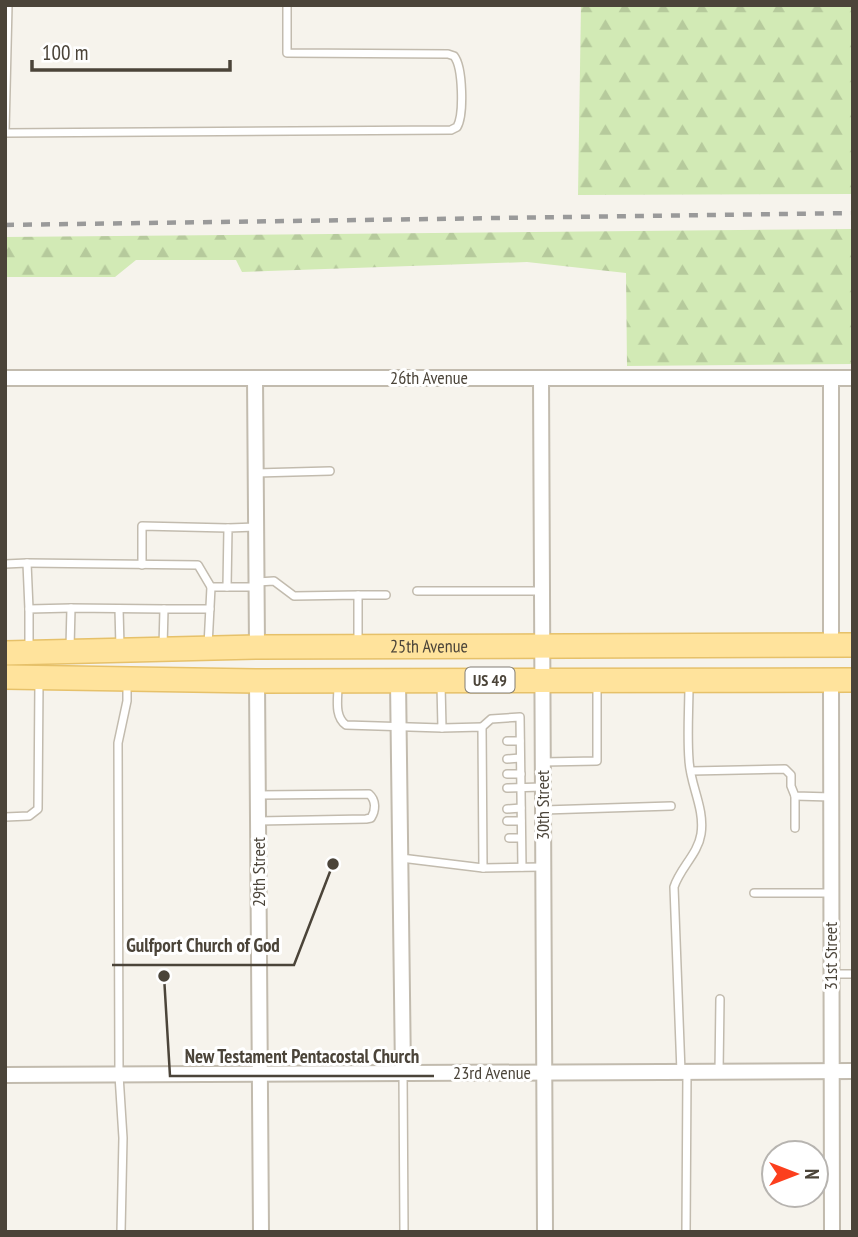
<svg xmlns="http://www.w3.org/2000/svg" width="858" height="1237" font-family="'PT Sans Narrow',sans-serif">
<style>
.forest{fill:url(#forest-firs)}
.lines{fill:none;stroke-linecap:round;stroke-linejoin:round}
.service-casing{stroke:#c2bbae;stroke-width:10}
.minor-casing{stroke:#c2bbae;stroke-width:18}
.primary-casing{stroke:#e6c16a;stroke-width:26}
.service{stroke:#fff;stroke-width:7}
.minor{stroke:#fff;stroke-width:14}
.primary{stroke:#ffe39c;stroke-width:23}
.rail{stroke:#9a9a9a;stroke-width:4.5;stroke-dasharray:9 9;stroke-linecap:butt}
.labels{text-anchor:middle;stroke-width:6;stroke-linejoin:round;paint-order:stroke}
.shield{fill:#fff;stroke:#817c74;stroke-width:2}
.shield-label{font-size:16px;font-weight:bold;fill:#4b4439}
.street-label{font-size:18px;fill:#4b4439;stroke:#fff}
.leader{fill:none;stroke:#4b4439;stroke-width:2.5}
.callout-dot{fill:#4b4439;stroke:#fff;stroke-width:2.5}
.callout-label{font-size:19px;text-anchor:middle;font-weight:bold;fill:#4b4439;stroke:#fff;stroke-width:6;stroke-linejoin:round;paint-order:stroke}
</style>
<defs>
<pattern id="forest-firs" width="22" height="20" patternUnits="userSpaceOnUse" patternTransform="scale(1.75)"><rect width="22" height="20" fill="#d2eab5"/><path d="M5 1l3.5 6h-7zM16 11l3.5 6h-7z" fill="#b6ca9c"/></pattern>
</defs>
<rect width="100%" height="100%" fill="#f6f3ec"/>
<g class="forest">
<path d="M581 5H853V194L578 195Z"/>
<path d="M853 229V364L627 366 626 273 527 262 242 272 236 260H136L115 277H5V237Z"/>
</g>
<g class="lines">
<g class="service-casing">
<g id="service">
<path d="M5 132 8 5"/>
<path d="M5 133 451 130 457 127C464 115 463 67 454 56L448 54 287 53V5"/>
<path d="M256 473 330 471"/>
<path d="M27 563 198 565 211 587"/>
<path d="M5 564 27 563 29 609"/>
<path d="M142 565V526L228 528"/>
<path d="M257 582 274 581 294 596 358 595V642"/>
<path d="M227 587 228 528 256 527"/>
<path d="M417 591H541"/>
<path d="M358 595H386"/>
<path d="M119 609 120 647"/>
<path d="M208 646 211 587H256"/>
<path d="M70 647 71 608 164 609"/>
<path d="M163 647 164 609H210"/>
<path d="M29 650V609L71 608"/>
<path d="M338 686C338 699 334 716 346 725L442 728 441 685"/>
<path d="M482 727 491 719 520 717 522 867"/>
<path d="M442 728 482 727 483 868 543 867"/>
<path d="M507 741H520"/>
<path d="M507 759 520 758"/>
<path d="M543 762 597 761V683"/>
<path d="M691 771 785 769 791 775V786L795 796 831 797"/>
<path d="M507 774H521"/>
<path d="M507 788 542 787"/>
<path d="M258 795 369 794C376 800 376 810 371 818L366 819 258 821"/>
<path d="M795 796V828"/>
<path d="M507 809 521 808"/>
<path d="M544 810 671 806"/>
<path d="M5 817 29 816 38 809 39 682"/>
<path d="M507 821H521"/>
<path d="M509 838H521"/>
<path d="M401 858 483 868"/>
<path d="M754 893H830"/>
<path d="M831 974H853"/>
<path d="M681 1072 674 887C680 868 698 854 701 834 705 808 690 785 689 760 687 735 689 709 689 684"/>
<path d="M719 1072 720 999"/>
<path d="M403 1073 404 1232"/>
<path d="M121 1232 123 1138 119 1075 118 743 127 701V684"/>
<path d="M686 1232 687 1072"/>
</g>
</g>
<g class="minor-casing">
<g id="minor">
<path d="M5 378H853"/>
<path d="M255 378 257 647"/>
<path d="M541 378 545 1232"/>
<path d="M831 378V645"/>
<path d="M831 680 832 1232"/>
<path d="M257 681 261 1232"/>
<path d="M398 681 403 1073"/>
<path d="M5 1075 853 1071"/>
</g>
</g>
<g class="primary-casing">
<g id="primary">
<path id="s1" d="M5 653 257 647 853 645"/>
<path d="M5 677 257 681 853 680"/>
</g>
</g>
<use href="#service" class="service"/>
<use href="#minor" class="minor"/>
<use href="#primary" class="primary"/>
<path class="rail" d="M5 225 853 213"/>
</g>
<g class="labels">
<rect class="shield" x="465.5" y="667.5" width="49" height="25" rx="5"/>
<g class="shield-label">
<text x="490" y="686">US 49</text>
</g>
<g class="street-label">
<text x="429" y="384">26th Avenue</text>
<text dy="6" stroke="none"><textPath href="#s1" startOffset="424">25th Avenue</textPath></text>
<text transform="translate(543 805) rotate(-90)" y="6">30th Street</text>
<text transform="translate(259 872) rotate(-90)" y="6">29th Street</text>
<text transform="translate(831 956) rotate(-90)" y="6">31st Street</text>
<text x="492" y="1079">23rd Avenue</text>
</g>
</g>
<path class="leader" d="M333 864L294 965H112M164 976L170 1076H434"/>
<g class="callout-dot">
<circle cx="333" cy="864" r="7"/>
<circle cx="164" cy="976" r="7"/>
</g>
<g class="callout-label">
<text x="203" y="952">Gulfport Church of God</text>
<text x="302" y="1063">New Testament Pentacostal Church</text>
</g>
<rect width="858" height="1237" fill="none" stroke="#4b4439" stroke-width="14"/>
<g transform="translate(795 1174) rotate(90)"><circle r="33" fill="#ffffff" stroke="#b7b4b0" stroke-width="2"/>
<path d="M0-5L12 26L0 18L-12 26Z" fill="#fc3f1d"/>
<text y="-10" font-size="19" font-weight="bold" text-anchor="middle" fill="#4b4439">N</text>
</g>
<path d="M32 60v10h198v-10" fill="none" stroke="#4b4439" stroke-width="3.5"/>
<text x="42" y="60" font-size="21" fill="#4b4439" stroke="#ffffff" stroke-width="5" paint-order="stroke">100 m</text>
</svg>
